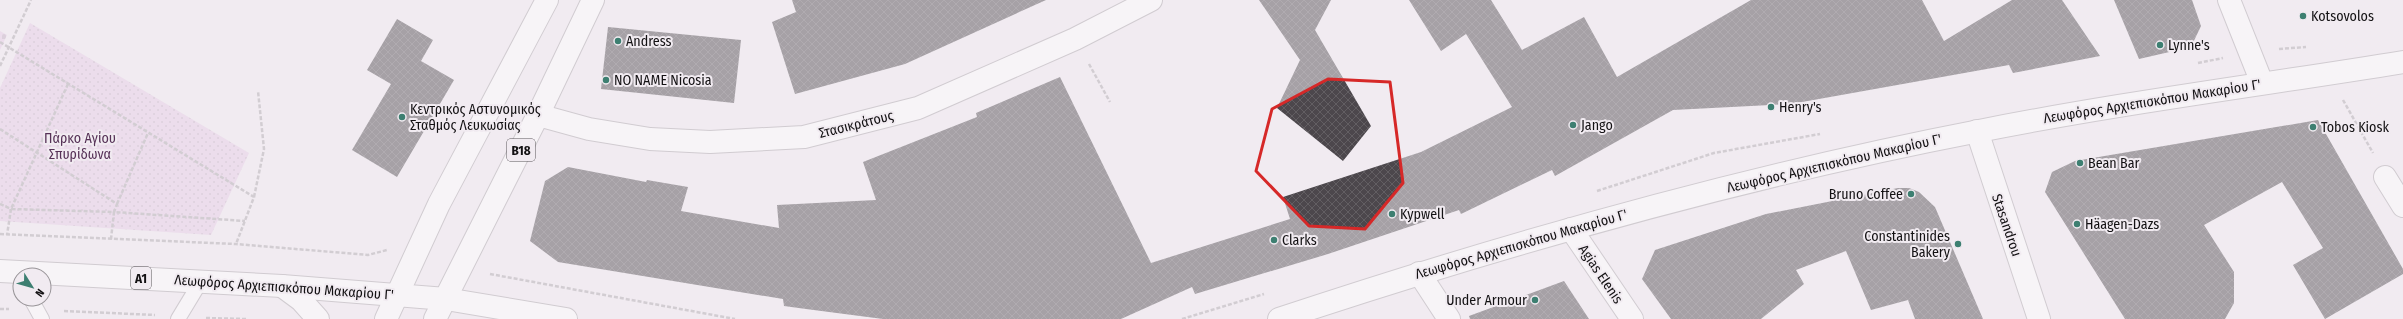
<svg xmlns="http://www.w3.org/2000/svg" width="2403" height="319" font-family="'Fira Sans Condensed',sans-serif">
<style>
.cemetery{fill:url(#cemetery-stones)}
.park{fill:url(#park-dots)}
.building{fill:url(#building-cross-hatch)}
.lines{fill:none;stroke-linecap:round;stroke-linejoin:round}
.lane-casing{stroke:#aba6ab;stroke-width:16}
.street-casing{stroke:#aba6ab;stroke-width:24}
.primary-casing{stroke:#aba6ab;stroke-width:24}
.path{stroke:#aea9ae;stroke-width:2.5;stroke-dasharray:4 2;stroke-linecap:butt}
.lane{stroke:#fff;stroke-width:14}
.street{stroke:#fff;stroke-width:22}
.primary{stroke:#fff;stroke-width:22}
.marked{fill:none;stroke:#d62828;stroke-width:3;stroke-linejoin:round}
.poi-dot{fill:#3d7f71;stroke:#f1ebf1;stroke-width:1.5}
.labels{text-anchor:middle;stroke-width:4;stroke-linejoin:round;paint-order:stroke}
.shield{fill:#f1ebf1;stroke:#565256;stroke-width:1}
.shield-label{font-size:13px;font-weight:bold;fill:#131113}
.poi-label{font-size:14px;fill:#131113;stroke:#f1ebf1;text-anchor:start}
.street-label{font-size:14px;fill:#131113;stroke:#f1ebf1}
.park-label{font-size:14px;fill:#563257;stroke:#f1ebf1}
</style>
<defs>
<pattern id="cemetery-stones" width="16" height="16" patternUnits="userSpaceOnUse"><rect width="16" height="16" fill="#e6cde6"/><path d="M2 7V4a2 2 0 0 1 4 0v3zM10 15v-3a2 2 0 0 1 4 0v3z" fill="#c4afc4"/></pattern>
<pattern id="park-dots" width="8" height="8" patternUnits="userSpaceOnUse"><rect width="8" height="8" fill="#e6cde6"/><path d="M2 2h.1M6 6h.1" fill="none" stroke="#c4afc4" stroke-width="1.8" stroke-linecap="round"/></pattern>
<pattern id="building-cross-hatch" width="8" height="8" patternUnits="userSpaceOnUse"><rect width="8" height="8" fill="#4c474c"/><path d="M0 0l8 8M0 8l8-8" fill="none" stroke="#625e62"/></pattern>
</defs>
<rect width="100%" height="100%" fill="#f1ebf1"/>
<path class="cemetery" d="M0 31 7 35 0 50Z"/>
<path class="park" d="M30 23 249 153 211 235 0 221V88Z"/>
<g class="building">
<path d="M792 0H1046L905 64 795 94 772 22 796 12Z"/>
<path d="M1259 0H1331L1315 30 1371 126 1343 161 1277 108 1300 60Z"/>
<path d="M1409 0H1491L1522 50 1584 17 1617 77 1751 0H1922L1944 41 2012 0H2062L2100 56 2013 73 2009 65 1791 104 1673 110 1555 176 1552 170 1461 214 1459 210 1328 254 1195 294 1192 287 1121 319H883L806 309 784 306 783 299 558 262 530 241 545 181 568 167 646 182 647 180 688 187 681 211 779 228 777 205 876 200 863 162 977 117 976 113 1060 77 1151 263 1290 219 1283 197 1421 152 1512 107 1466 34 1441 51Z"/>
<path d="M2114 0H2192L2201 26 2191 47 2139 59Z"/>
<path d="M397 19 433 40 421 61 454 80 397 177 352 150 391 84 367 70Z"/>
<path d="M608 27 741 40 734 103 601 89Z"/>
<path d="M2318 120 2403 269V274L2325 319 2293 265 2323 248 2282 182 2204 225 2234 272V303L2225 319H2125L2045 192 2052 172 2075 161Z"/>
<path d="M1898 188H1909L1919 192 1935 207 1983 319H1915L1908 300 1871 310 1846 251 1796 270 1804 284 1761 319H1671L1642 279 1655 250 1766 214Z"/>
<path d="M1564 281 1589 319H1470L1469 316Z"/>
</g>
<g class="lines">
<g class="lane-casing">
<g id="lane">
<path d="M31 299 42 319"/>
<path d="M178 319 201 281"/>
</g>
</g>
<g class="street-casing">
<g id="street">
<path d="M2229 0 2262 83"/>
<path d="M538 115 589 129 650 139 710 142 804 137 918 108 1075 39 1151 0"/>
<path d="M1977 131 2039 319"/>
<path d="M2385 177 2403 206"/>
<path d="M1571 229 1632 319"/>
<path d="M1419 273 1449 319"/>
<path d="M446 299 566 319"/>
<path d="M1279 319C1508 243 1741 177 1979 131 2119 103 2262 85 2403 62"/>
</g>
</g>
<g class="primary-casing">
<g id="primary">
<path d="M0 271 282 286 446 299"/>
<path d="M282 286 301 300 318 319"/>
<path d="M386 319 439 204 547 0"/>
<path d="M435 319 538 115 593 0"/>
</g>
</g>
<g class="path">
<path d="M0 42 254 197 236 244"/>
<path d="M2279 49 2306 47"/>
<path d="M2198 63 2223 58"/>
<path d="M1089 64 1110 102"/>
<path d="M0 66 31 0"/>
<path d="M68 84 11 209 114 212 111 239"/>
<path d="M2343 100 2373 153"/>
<path d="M0 129 117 204 114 212 245 221"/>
<path d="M1597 191 1714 153 1820 134"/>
<path d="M254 197 264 149 258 91"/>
<path d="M0 204 11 209 7 235"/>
<path d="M117 204 148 133"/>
<path d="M0 234 236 244 368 255 387 250"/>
<path d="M490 274 735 319"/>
<path d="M0 309H9"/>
<path d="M64 311 155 315"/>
<path d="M206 318 247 319"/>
<path d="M1182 319 1264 294"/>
</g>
<use href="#lane" class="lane"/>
<use href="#street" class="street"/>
<use href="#primary" class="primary"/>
</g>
<path d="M0 0H2403V319H0ZM1328 79 1390 82 1403 183 1365 229 1309 226 1256 171 1272 109Z" fill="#f1ebf1" fill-opacity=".55" fill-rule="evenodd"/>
<path class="marked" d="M1328 79 1390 82 1403 183 1365 229 1309 226 1256 171 1272 109Z"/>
<g class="poi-dot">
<circle cx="2303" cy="16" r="4"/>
<circle cx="618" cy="41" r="4"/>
<circle cx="2160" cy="45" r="4"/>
<circle cx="606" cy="80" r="4"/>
<circle cx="1771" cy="107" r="4"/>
<circle cx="402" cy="117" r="4"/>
<circle cx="1573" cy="125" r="4"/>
<circle cx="2313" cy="127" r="4"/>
<circle cx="2080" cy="163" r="4"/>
<circle cx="1911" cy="194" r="4"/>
<circle cx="1392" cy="214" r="4"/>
<circle cx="2077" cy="224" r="4"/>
<circle cx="1274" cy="240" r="4"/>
<circle cx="1958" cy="244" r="4"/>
<circle cx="1535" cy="300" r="4"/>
</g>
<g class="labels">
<g class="shield">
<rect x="507" y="139" width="28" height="22" rx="3"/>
<rect x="131" y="267" width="20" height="22" rx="3"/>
</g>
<g class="shield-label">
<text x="521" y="155">B18</text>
<text x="141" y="283">A1</text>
</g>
<g class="poi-label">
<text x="2311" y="21">Kotsovolos</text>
<text x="626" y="46">Andress</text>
<text x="2168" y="50">Lynne's</text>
<text x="614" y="85">NO NAME Nicosia</text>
<text x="1779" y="112">Henry's</text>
<text x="410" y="114">Κεντρικός Αστυνομικός<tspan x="410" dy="16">Σταθμός Λευκωσίας</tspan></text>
<text x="1581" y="130">Jango</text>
<text x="2321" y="132">Tobos Kiosk</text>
<text x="2088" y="168">Bean Bar</text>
<text x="1903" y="199" text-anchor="end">Bruno Coffee</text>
<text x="1400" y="219">Kypwell</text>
<text x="2085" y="229">Häagen-Dazs</text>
<text x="1950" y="241" text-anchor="end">Constantinides<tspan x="1950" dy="16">Bakery</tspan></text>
<text x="1282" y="245">Clarks</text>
<text x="1527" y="305" text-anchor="end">Under Armour</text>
</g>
<g class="street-label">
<text transform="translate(2152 101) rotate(-9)" y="5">Λεωφόρος Αρχιεπισκόπου Μακαρίου Γ'</text>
<text transform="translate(856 124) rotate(-14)" y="5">Στασικράτους</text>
<text transform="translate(1834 163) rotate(-13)" y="5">Λεωφόρος Αρχιεπισκόπου Μακαρίου Γ'</text>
<text transform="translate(2007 225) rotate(71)" y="5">Stasandrou</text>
<text transform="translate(1521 244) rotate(-16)" y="5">Λεωφόρος Αρχιεπισκόπου Μακαρίου Γ'</text>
<text transform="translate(1601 274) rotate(56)" y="5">Agias Elenis</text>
<text transform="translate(284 287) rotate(4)" y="5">Λεωφόρος Αρχιεπισκόπου Μακαρίου Γ'</text>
</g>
<g class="park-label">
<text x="80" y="143">Πάρκο Αγίου<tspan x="80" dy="16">Σπυρίδωνα</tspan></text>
</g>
</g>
<g transform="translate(32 287) rotate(127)"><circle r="19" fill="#f1ebf1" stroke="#989498"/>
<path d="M0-3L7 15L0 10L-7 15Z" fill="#3d7f71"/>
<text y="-6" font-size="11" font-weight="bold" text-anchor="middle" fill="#131113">N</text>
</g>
</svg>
